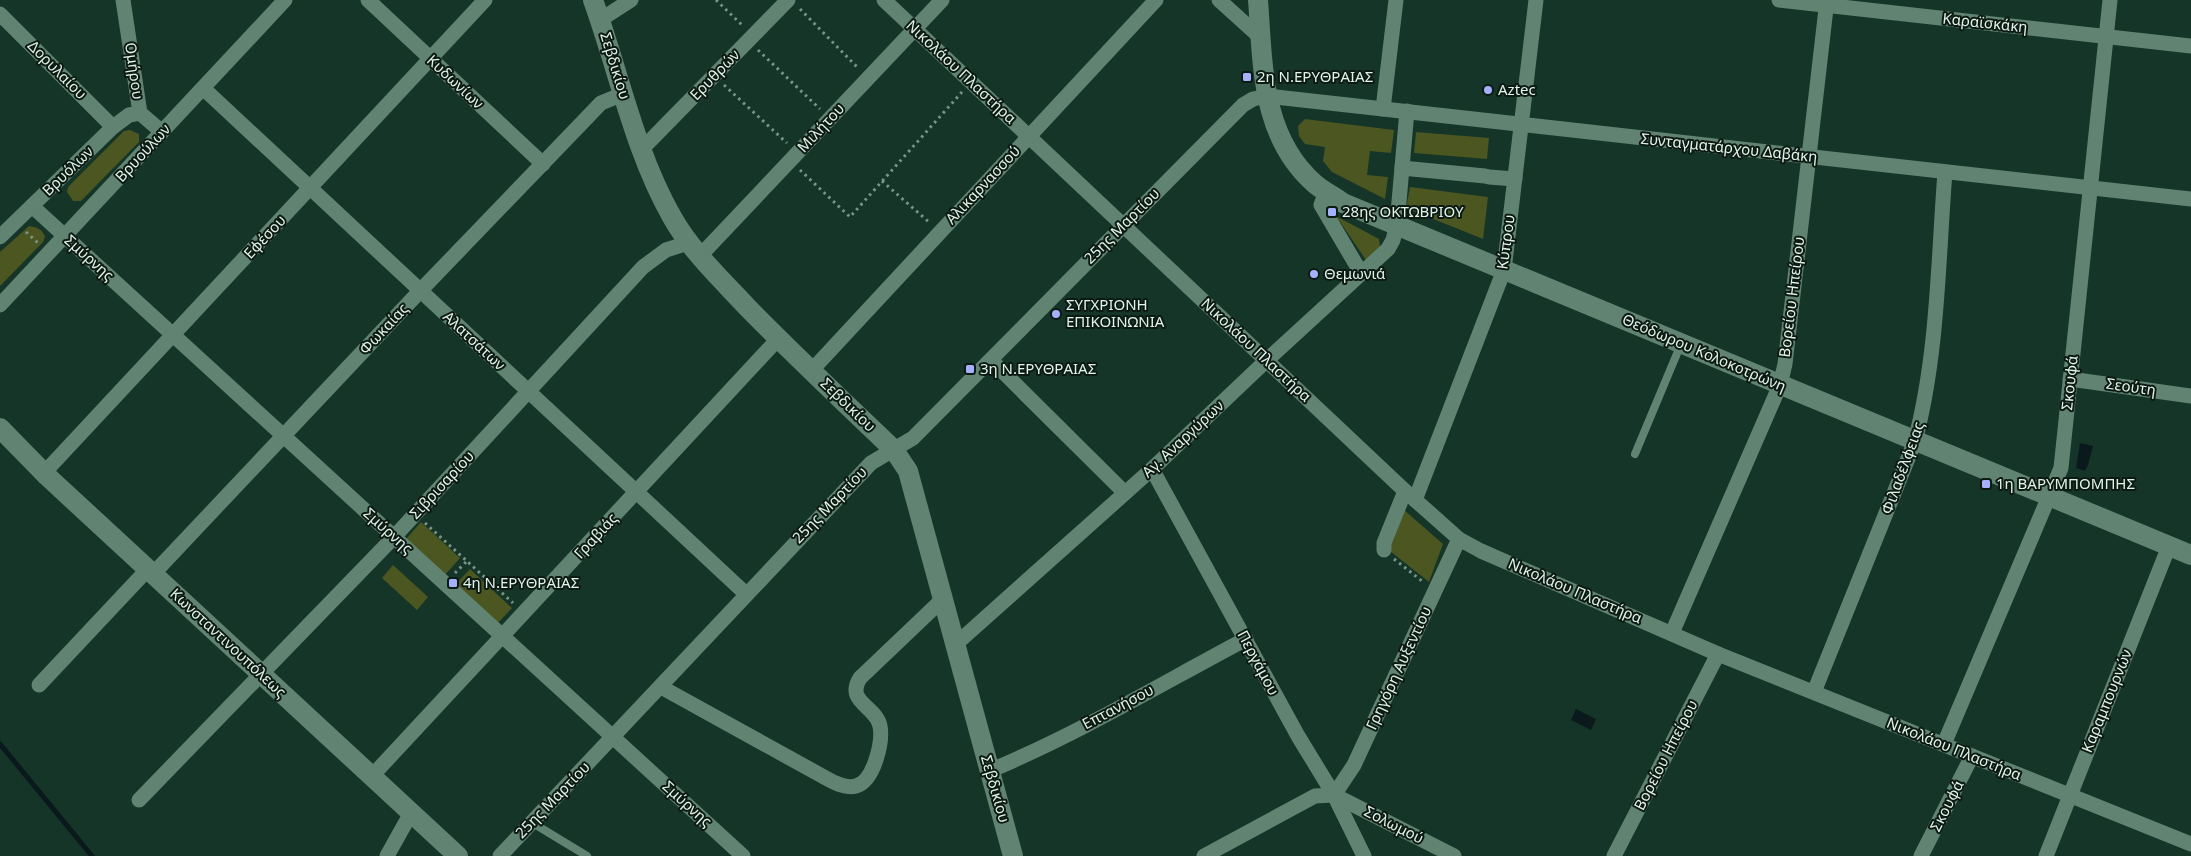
<svg xmlns="http://www.w3.org/2000/svg" width="2191" height="856" font-family="'Noto Sans',sans-serif">
<style>
.green{fill:#4b5620}
.water{fill:#0a1a1c}
.lines{fill:none;stroke-linecap:round;stroke-linejoin:round}
.stream{stroke:#0a1a1c;stroke-width:5}
.path{stroke:#7a9488;stroke-width:3;stroke-dasharray:2.5 4;stroke-linecap:butt}
.lane{stroke:#608372;stroke-width:8}
.street{stroke:#608372;stroke-width:15}
.secondary{stroke:#608372;stroke-width:20}
.poi-dot{fill:#a6b1fc;stroke:#0c1a13;stroke-width:2}
.labels{text-anchor:middle;stroke-width:4;stroke-linejoin:round;paint-order:stroke}
.street-label{font-size:15px;fill:#e1f4ea;stroke:#0c1a13}
.poi-label{font-size:15px;fill:#e1f4ea;stroke:#0c1a13;text-anchor:start}
</style>
<rect width="100%" height="100%" fill="#143528"/>
<g class="green">
<path d="M1305 119 1394 130 1391 153 1370 151 1367 175 1388 177 1385 199 1332 172 1323 161 1325 147 1305 144 1299 136 1298 126Z"/>
<path d="M130 130 139 134V142L81 201H73L67 192 68 187 124 131Z"/>
<path d="M1416 132 1489 138 1487 159 1414 153Z"/>
<path d="M1410 187 1488 197 1483 239 1406 208Z"/>
<path d="M1336 216 1379 239 1380 247 1366 260Z"/>
<path d="M29 226C37 227 42 229 45 237L43 242 0 286V252Z"/>
<path d="M1403 509 1443 544 1429 582 1390 551V545Z"/>
<path d="M421 522 460 558 445 575 406 539Z"/>
<path d="M393 565 428 597 417 610 382 578Z"/>
<path d="M470 569 512 608 498 623 456 584Z"/>
</g>
<g class="water">
<path d="M2080 443 2093 446 2088 465 2085 471 2076 468Z"/>
<path d="M1576 709 1596 719 1591 730 1571 720Z"/>
</g>
<g class="lines">
<path class="stream" d="M0 744 92 856"/>
<g class="path">
<path d="M716 0 742 25"/>
<path d="M800 9 859 69"/>
<path d="M758 50 820 109"/>
<path d="M724 85 787 143"/>
<path d="M800 170 850 217 962 92"/>
<path d="M882 181 930 223"/>
<path d="M26 232 38 243"/>
<path d="M425 523 513 603"/>
<path d="M1394 559 1422 581"/>
<path d="M455 573 467 561"/>
</g>
<g class="lane">
<path d="M1635 454 1681 344"/>
<path d="M531 822 587 856"/>
</g>
<g class="street">
<path d="M123 0 140 113 162 132"/>
<path d="M368 0 543 164"/>
<path d="M884 0 1405 491 1459 539 1481 551 1718 654 2191 844"/>
<path d="M1219 0 1261 38"/>
<path d="M1779 0 2191 46"/>
<path d="M0 14 113 127"/>
<path d="M600 20 631 0"/>
<path d="M203 88 746 594"/>
<path d="M1383 109 1396 0"/>
<path d="M642 149 788 0"/>
<path d="M1402 168 1485 176"/>
<path d="M1489 177 1515 179"/>
<path d="M1326 191 1321 205 1361 273"/>
<path d="M32 206 743 856"/>
<path d="M0 237 113 127 129 115 140 113"/>
<path d="M700 256 942 0"/>
<path d="M0 305 285 0"/>
<path d="M991 360 1125 493"/>
<path d="M812 370 1156 0"/>
<path d="M2070 379 2191 396"/>
<path d="M1152 469 1298 736 1334 795 1364 856"/>
<path d="M44 473 485 0"/>
<path d="M1415 500 1504 270 1536 0"/>
<path d="M1384 550V543L1405 491"/>
<path d="M153 574 420 291 601 103 623 94"/>
<path d="M1672 633 1780 385 1785 364 1827 0"/>
<path d="M956 644 1152 469 1267 360 1388 249 1393 240 1397 224 1407 111"/>
<path d="M39 685 148 569"/>
<path d="M661 687 824 777C833 782 845 789 856 786 874 781 883 742 880 726 876 706 845 702 860 678L944 598"/>
<path d="M1814 692 1915 441C1938 354 1938 261 1945 172"/>
<path d="M1944 744 2061 468 2110 0"/>
<path d="M989 771C1078 734 1161 684 1246 639"/>
<path d="M372 776 778 339"/>
<path d="M1334 795 1354 765 1459 539"/>
<path d="M139 800 394 537 643 267 666 250 688 243"/>
<path d="M387 856 411 813"/>
<path d="M500 856 871 463 913 438 1243 105 1253 99 1267 96 2191 199"/>
<path d="M1204 856 1315 796 1334 795 1454 856"/>
<path d="M1614 856 1718 654"/>
<path d="M1921 856 1972 756"/>
<path d="M2046 856 2169 546"/>
</g>
<g class="secondary">
<path d="M593 0C619 72 634 150 672 217 691 251 721 279 747 307 795 356 845 403 894 450L908 471 1013 856"/>
<path d="M1258 0C1263 66 1261 137 1315 184 1323 191 1334 196 1343 203L2191 555"/>
<path d="M0 428 47 476 458 856"/>
</g>
</g>
<g class="poi-dot">
<rect x="1242" y="72" width="10" height="10" rx="2.5"/>
<circle cx="1488" cy="90" r="5"/>
<rect x="1327" y="207" width="10" height="10" rx="2.5"/>
<circle cx="1314" cy="274" r="5"/>
<circle cx="1056" cy="314" r="5"/>
<rect x="965" y="364" width="10" height="10" rx="2.5"/>
<rect x="1981" y="479" width="10" height="10" rx="2.5"/>
<rect x="448" y="578" width="10" height="10" rx="2.5"/>
</g>
<g class="labels">
<g class="street-label">
<text transform="translate(1985 23) rotate(6)" y="5">Καραϊσκάκη</text>
<text transform="translate(615 66) rotate(73)" y="5">Σεβδικίου</text>
<text transform="translate(57 70) rotate(45)" y="5">Δορυλαίου</text>
<text transform="translate(134 71) rotate(82)" y="5">Ομήρου</text>
<text transform="translate(961 72) rotate(43)" y="5">Νικολάου Πλαστήρα</text>
<text transform="translate(715 75) rotate(-46)" y="5">Ερυθρών</text>
<text transform="translate(455 82) rotate(43)" y="5">Κυδωνίων</text>
<text transform="translate(821 128) rotate(-47)" y="5">Μιλήτου</text>
<text transform="translate(1729 148) rotate(6)" y="5">Συνταγματάρχου Δαβάκη</text>
<text transform="translate(143 153) rotate(-47)" y="5">Βρυούλων</text>
<text transform="translate(68 171) rotate(-44)" y="5">Βρυόλων</text>
<text transform="translate(983 185) rotate(-47)" y="5">Αλικαρνασσού</text>
<text transform="translate(1122 226) rotate(-45)" y="5">25ης Μαρτίου</text>
<text transform="translate(265 237) rotate(-47)" y="5">Εφέσου</text>
<text transform="translate(1506 242) rotate(-82)" y="5">Κύπρου</text>
<text transform="translate(89 258) rotate(42)" y="5">Σμύρνης</text>
<text transform="translate(1792 297) rotate(-83)" y="5">Βορείου Ηπείρου</text>
<text transform="translate(384 329) rotate(-47)" y="5">Φωκαίας</text>
<text transform="translate(474 341) rotate(43)" y="5">Αλατσάτων</text>
<text transform="translate(1256 350) rotate(43)" y="5">Νικολάου Πλαστήρα</text>
<text transform="translate(1704 353) rotate(23)" y="5">Θεόδωρου Κολοκοτρώνη</text>
<text transform="translate(2070 383) rotate(-84)" y="5">Σκουφά</text>
<text transform="translate(2131 387) rotate(8)" y="5">Σεούτη</text>
<text transform="translate(848 405) rotate(44)" y="5">Σεβδικίου</text>
<text transform="translate(1183 439) rotate(-43)" y="5">Αγ. Αναργύρων</text>
<text transform="translate(1903 468) rotate(-70)" y="5">Φιλαδέλφειας</text>
<text transform="translate(442 485) rotate(-47)" y="5">Σιβρισαρίου</text>
<text transform="translate(830 505) rotate(-46)" y="5">25ης Μαρτίου</text>
<text transform="translate(388 531) rotate(42)" y="5">Σμύρνης</text>
<text transform="translate(596 536) rotate(-47)" y="5">Γραβιάς</text>
<text transform="translate(1575 591) rotate(23)" y="5">Νικολάου Πλαστήρα</text>
<text transform="translate(228 643) rotate(43)" y="5">Κωνσταντινουπόλεως</text>
<text transform="translate(1258 663) rotate(62)" y="5">Περγάμου</text>
<text transform="translate(1399 668) rotate(-65)" y="5">Γρηγόρη Αυξεντίου</text>
<text transform="translate(2107 701) rotate(-68)" y="5">Καραμπουρνών</text>
<text transform="translate(1118 707) rotate(-28)" y="5">Επτανήσου</text>
<text transform="translate(1954 749) rotate(22)" y="5">Νικολάου Πλαστήρα</text>
<text transform="translate(1666 755) rotate(-63)" y="5">Βορείου Ηπείρου</text>
<text transform="translate(995 789) rotate(74)" y="5">Σεβδικίου</text>
<text transform="translate(553 800) rotate(-46)" y="5">25ης Μαρτίου</text>
<text transform="translate(687 804) rotate(42)" y="5">Σμύρνης</text>
<text transform="translate(1947 806) rotate(-63)" y="5">Σκουφά</text>
<text transform="translate(1394 825) rotate(27)" y="5">Σολωμού</text>
</g>
<g class="poi-label">
<text x="1257" y="82">2η Ν.ΕΡΥΘΡΑΙΑΣ</text>
<text x="1498" y="95">Aztec</text>
<text x="1342" y="217">28ης ΟΚΤΩΒΡΙΟΥ</text>
<text x="1324" y="279">Θεμωνιά</text>
<text x="1066" y="310">ΣΥΓΧΡΙΟΝΗ<tspan x="1066" dy="17">ΕΠΙΚΟΙΝΩΝΙΑ</tspan></text>
<text x="980" y="374">3η Ν.ΕΡΥΘΡΑΙΑΣ</text>
<text x="1996" y="489">1η ΒΑΡΥΜΠΟΜΠΗΣ</text>
<text x="463" y="588">4η Ν.ΕΡΥΘΡΑΙΑΣ</text>
</g>
</g>
</svg>
